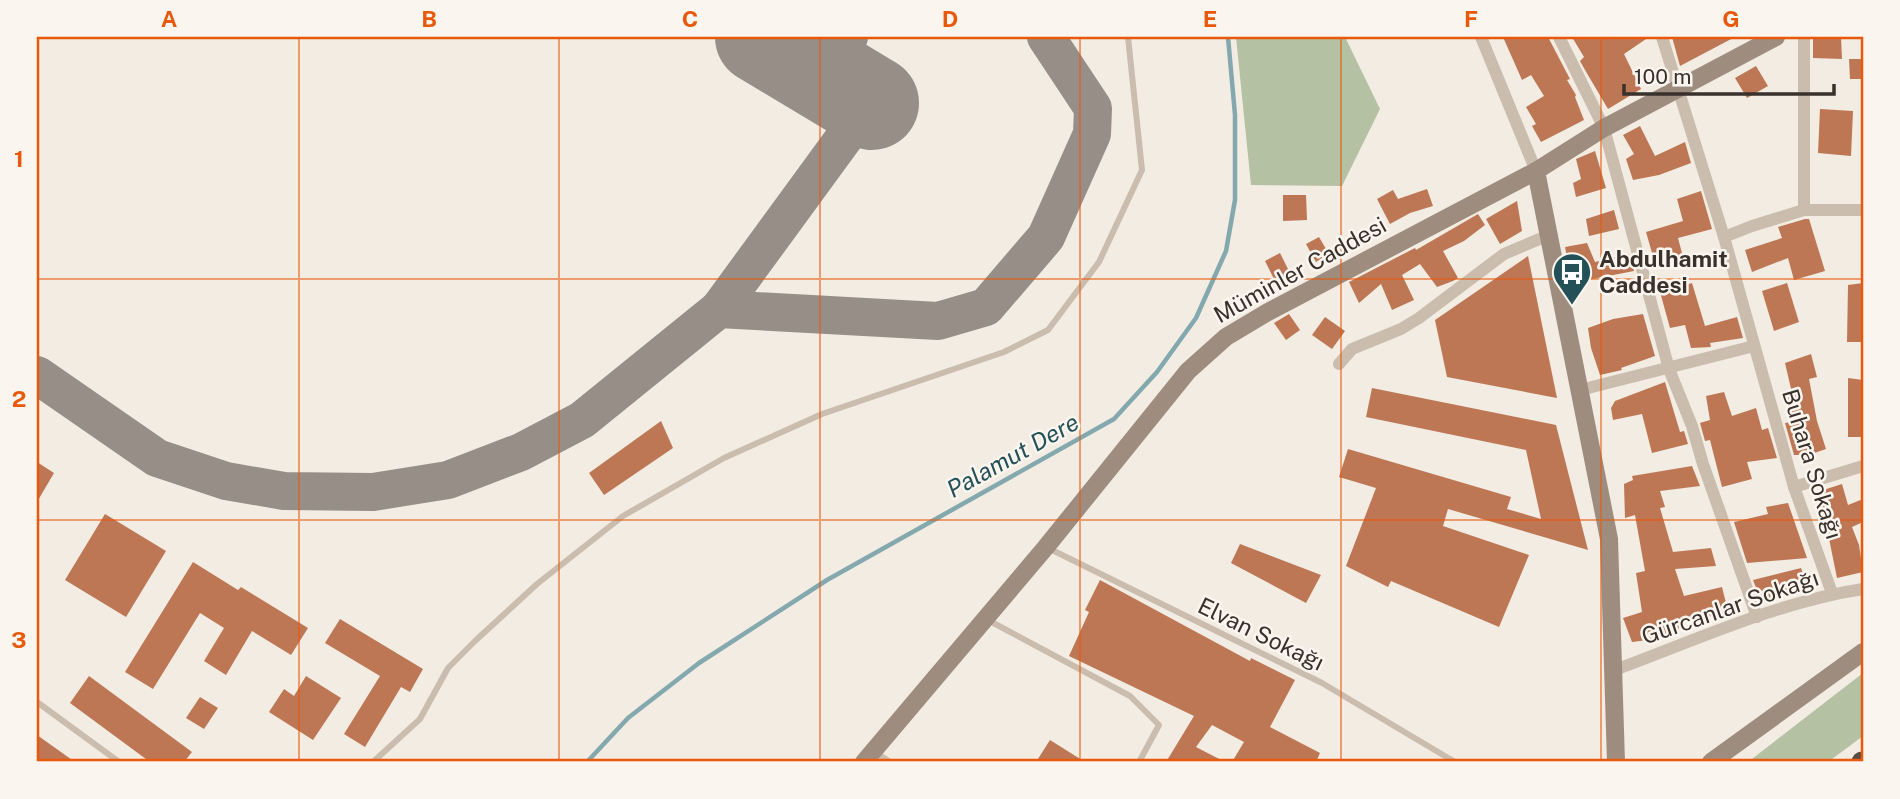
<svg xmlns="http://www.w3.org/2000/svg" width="1900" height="799" font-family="'Public Sans',sans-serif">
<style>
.green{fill:#b4c1a2}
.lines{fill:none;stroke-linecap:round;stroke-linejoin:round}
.stream{stroke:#83a8ad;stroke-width:4.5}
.taxiway{stroke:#968e87;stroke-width:38}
.runway{stroke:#968e87;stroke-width:94}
.building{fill:#bd7755}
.lane{stroke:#cabdae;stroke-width:6}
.street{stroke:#cabdae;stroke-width:12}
.secondary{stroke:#9e8d7f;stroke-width:18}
.highway{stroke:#594c44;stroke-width:21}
.grid{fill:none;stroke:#e8590c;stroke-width:2;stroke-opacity:0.55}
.labels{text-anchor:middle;stroke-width:5;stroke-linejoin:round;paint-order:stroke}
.poi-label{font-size:23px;font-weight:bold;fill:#39312c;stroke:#faf5ee;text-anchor:start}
.street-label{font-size:23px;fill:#39312c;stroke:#faf5ee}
.water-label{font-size:24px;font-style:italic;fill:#245058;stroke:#faf5ee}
.neatline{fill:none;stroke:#e8590c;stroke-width:2.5}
.grid-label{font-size:23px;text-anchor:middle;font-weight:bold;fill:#e8590c}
</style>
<rect width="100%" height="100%" fill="#f2ece2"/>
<g class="green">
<path d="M1236 37H1345L1380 109 1342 186 1251 185Z"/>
<path d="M1863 673V736L1828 762H1748Z"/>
</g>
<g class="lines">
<path class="stream" d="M587 762 628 718 699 663 827 580 1114 419 1157 372 1196 318 1226 251 1235 200V115L1228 37"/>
<g class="taxiway">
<path d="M838 54 849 37"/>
<path d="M863 112 719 309 938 321 986 307 1046 237 1092 134 1093 108 1046 37"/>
<path d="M37 375 157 458 226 481 284 491 373 492 448 480 521 452 582 420 719 309"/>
</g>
<path class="runway" d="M762 37 872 103"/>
</g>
<g class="building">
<path d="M1503 37H1548L1570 79 1567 80 1576 95 1575 97 1584 120 1541 142 1532 126 1536 124 1526 107 1544 96 1531 75 1522 80Z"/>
<path d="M1572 37H1649L1624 54 1641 89 1608 109 1585 70 1580 61 1584 57Z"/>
<path d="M1672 37H1735L1680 66Z"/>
<path d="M1813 37H1841L1842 59 1813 58Z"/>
<path d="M1849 59H1863V79H1850Z"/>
<path d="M1756 66 1768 86 1747 98 1735 78Z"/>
<path d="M1820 109 1853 111 1851 156 1818 153Z"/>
<path d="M1640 126 1655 156 1685 142 1691 163 1659 175 1633 180 1626 159 1634 154 1623 135Z"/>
<path d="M1595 151 1606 188 1576 197 1573 183 1581 179 1576 159Z"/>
<path d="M1427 189 1433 206 1410 213 1390 224 1377 199 1393 190 1398 199Z"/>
<path d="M1701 191 1712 229 1678 238 1683 257 1655 263 1646 232 1683 221 1677 199Z"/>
<path d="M1283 195H1306L1307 220 1283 221Z"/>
<path d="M1517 201 1522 231 1500 244 1486 219Z"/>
<path d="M1614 210 1619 229 1589 236 1586 219Z"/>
<path d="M1478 214 1485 225 1464 241 1443 251 1458 278 1453 281 1437 287 1420 264 1402 275 1414 300 1392 310 1381 284 1359 303 1349 282 1415 248 1416 250Z"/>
<path d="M1805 219H1809L1825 271 1794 280 1788 258 1752 272 1745 250 1782 238 1778 227Z"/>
<path d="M1319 237 1329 254 1316 262 1306 244Z"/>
<path d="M1587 243 1595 262 1629 254 1634 271 1572 283 1565 247Z"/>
<path d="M1280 253 1292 277 1277 285 1265 261Z"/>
<path d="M1528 256 1557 398 1447 377 1435 320Z"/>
<path d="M1692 283 1705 326 1737 317 1743 338 1710 343 1711 347 1691 348 1685 325 1670 328 1660 292Z"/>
<path d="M1787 283 1799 322 1774 331 1762 291Z"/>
<path d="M1863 283V342H1847L1848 285Z"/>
<path d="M1289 314 1300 330 1286 340 1274 323Z"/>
<path d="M1643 314 1655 356 1621 368 1622 370 1600 375 1591 348 1588 328 1613 319Z"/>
<path d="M1325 317 1345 331 1332 349 1312 335Z"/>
<path d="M1811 354 1817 377 1809 379 1817 421 1826 449 1800 458 1799 455H1794L1785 423 1791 422 1787 393H1792L1785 363Z"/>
<path d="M1848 378 1863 380V437H1848Z"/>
<path d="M1665 382 1680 432 1684 431 1688 444 1652 453 1642 414 1613 420 1611 408 1615 401Z"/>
<path d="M1372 388 1556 425 1588 550 1448 509 1443 526 1529 555 1499 627 1391 581 1388 587 1346 566 1376 488 1339 477 1348 449 1511 497 1507 509 1541 519 1526 450 1366 417Z"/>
<path d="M1724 392 1732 416 1756 408 1762 430 1768 428 1777 458 1747 462 1752 479 1722 487 1710 440 1705 441 1700 423 1710 420 1706 396Z"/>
<path d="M661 421 673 448 604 495 589 473Z"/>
<path d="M37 462 54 473 37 502Z"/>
<path d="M1692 466 1700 486 1660 491 1665 507 1660 508 1673 552 1711 548 1716 566 1675 569 1684 596 1722 587 1728 611 1705 618 1678 621 1680 628 1656 639 1632 642 1623 618 1642 612 1636 573 1645 571 1635 515 1625 518 1624 484 1633 480 1632 476Z"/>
<path d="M1842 484 1848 505 1863 499V522L1852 527 1859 545 1863 572 1837 578 1823 509 1818 510 1814 493Z"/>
<path d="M1788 503 1807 558 1747 563 1734 522 1768 514 1766 507Z"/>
<path d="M105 514 166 551 126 617 65 580Z"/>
<path d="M1240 544 1321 575 1306 603 1231 563Z"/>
<path d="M193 562 238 590 241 587 308 628 291 655 252 631 226 675 204 661 224 628 200 613 153 689 125 672Z"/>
<path d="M1801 568 1807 585 1790 594 1761 601 1753 580Z"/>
<path d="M1100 580 1250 661 1251 658 1295 680 1270 727 1320 753 1316 762H1232L1244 742 1212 725 1196 747 1225 762H1166L1194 716 1069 656 1089 612 1085 610Z"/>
<path d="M340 619 423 669 410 692 401 687 365 747 344 734 380 676 325 643Z"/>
<path d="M89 676 192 752 184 762H150L70 703Z"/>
<path d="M306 676 341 698 313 740 269 712 284 689 294 696Z"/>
<path d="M200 697 218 708 204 729 186 718Z"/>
<path d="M37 735 75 762H37Z"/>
<path d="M1050 740 1085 762H1036Z"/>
</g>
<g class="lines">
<g class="lane">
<path d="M1048 548 1322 683 1455 762"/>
<path d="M986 619 1130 696 1159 725 1139 762"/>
<path d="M37 702 119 762"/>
<path d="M875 752 890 762"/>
<path d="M373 762 420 719 448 668 475 641 537 584 623 516 724 458 822 414 1004 352 1048 330 1099 262 1142 170 1128 37"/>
</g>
<g class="street">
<path d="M1481 37 1536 171"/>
<path d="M1559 37 1604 128 1669 369 1692 426 1703 464 1757 617"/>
<path d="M1662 37 1724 237 1794 487 1832 593"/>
<path d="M1804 37V210"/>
<path d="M1724 237 1752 226 1804 210H1863"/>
<path d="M1339 364 1352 349 1401 329 1419 318 1504 254 1549 235"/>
<path d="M1580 390 1754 346"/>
<path d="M1794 487 1863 466"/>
<path d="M1612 671C1694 641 1777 602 1863 589"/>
</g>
<g class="secondary">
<path d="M1536 171 1609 539 1616 762"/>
<path d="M864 762 1046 547 1188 371 1226 337 1268 312 1536 171 1604 128 1776 37"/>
<path d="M1711 762 1863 652"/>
</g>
<path class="highway" d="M1862 762H1863"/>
</g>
<path class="grid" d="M299 37V762M559 37V762M820 37V762M1080 37V762M1341 37V762M1601 37V762M37 279H1863M37 520H1863"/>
<defs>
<g id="bus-pin" transform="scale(2.0125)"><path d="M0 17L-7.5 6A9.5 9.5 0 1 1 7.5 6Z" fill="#245058" stroke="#faf5ee"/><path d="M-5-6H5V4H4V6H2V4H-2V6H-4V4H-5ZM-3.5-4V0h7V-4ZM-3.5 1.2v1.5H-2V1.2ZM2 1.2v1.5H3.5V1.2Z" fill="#fff"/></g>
</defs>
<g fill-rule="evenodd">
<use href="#bus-pin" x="1572" y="272"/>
</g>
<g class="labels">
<g class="poi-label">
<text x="1599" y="267">Abdulhamit<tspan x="1599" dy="26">Caddesi</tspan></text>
</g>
<g class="street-label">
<text transform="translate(1300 270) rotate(-29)" y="8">Müminler Caddesi</text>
<text transform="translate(1812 464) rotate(73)" y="8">Buhara Sokağı</text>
<text transform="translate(1730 607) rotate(-19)" y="8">Gürcanlar Sokağı</text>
<text transform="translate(1261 634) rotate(26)" y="8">Elvan Sokağı</text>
</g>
<g class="water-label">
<text transform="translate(1013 456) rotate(-29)" y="8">Palamut Dere</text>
</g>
</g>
<rect width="1900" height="799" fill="none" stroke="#faf5ee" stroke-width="77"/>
<path d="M1624 84v10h210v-10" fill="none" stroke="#39312c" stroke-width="3.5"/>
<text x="1634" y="84" font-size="21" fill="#39312c" stroke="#faf5ee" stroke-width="5" paint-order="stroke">100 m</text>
<rect x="38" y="38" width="1824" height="722" class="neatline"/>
<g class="grid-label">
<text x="169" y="27">A</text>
<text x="429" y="27">B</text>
<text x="690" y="27">C</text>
<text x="950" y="27">D</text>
<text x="1210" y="27">E</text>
<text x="1471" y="27">F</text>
<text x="1731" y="27">G</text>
<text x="19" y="167">1</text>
<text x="19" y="407">2</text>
<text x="19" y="648">3</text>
</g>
</svg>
